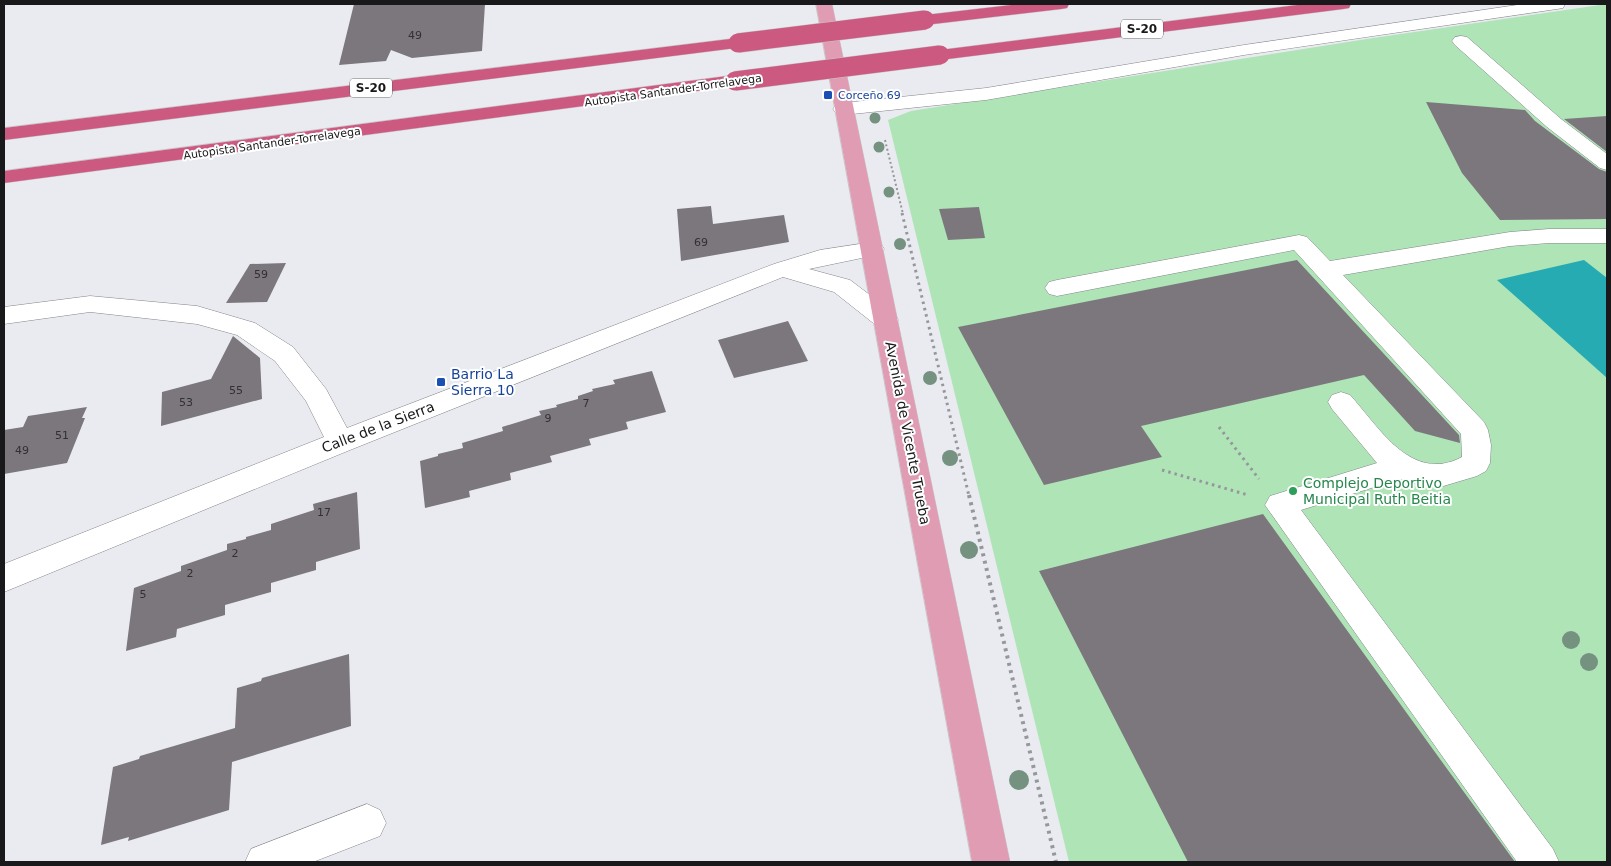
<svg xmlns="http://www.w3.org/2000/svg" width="1611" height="866" font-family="'DejaVu Sans',sans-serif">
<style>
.green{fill:#afe4b7}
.water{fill:#26abb3}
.building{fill:#7b777c}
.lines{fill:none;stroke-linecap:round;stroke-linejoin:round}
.minor-casing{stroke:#83858a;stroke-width:1}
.major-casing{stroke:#c8c8c8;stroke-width:1}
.highway-casing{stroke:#c8c8c8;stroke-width:1}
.path-far2{stroke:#96979b;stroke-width:2;stroke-dasharray:2 2.5;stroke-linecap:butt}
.path-far1{stroke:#96979b;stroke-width:3;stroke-dasharray:2.5 4;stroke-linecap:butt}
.path{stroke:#96979b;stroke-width:4;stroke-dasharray:3 4.5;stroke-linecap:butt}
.minor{fill:#fff;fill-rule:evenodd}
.major{fill:#e09cb3;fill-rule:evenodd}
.highway{fill:#cc5a80;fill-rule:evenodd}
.highway-bridge-casing{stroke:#c8c8c8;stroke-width:20;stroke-linecap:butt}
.highway-bridge{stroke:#cc5a80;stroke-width:19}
.tree{fill:#759180}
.transit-dot{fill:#1a4fb4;stroke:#fff;stroke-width:2}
.leisure-dot{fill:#2e9e5b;stroke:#fff;stroke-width:2}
.labels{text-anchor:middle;stroke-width:4;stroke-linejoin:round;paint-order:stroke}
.number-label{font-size:11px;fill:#323033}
.far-street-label{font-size:11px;fill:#19191b;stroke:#fff}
.far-transit-label{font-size:11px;fill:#164399;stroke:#fff;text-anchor:start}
.shield{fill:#fff;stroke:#5e5e5f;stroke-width:1}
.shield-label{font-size:12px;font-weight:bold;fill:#19191b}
.transit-label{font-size:14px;fill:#164399;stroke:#fff;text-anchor:start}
.street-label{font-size:14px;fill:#19191b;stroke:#fff}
.leisure-label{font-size:14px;fill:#27864d;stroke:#fff;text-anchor:start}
</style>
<rect width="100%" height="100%" fill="#eaebf1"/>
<path class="green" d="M1607 4V862H1069L888 120 911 111 1373 38Z"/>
<path class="water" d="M1584 260 1607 278V378L1497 280Z"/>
<g class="building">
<path d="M354 4H485L482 51 412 58 391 50 386 61 339 65Z"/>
<path d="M1426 102 1525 110 1535 121 1599 169 1607 172V219L1500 220 1462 173Z"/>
<path d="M1607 116V152L1564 119Z"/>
<path d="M711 206 713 224 784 215 789 242 681 261 677 209Z"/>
<path d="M979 207 985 238 948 240 939 209Z"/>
<path d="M1297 260 1459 435 1460 443 1415 431 1364 375 1141 426 1162 457 1044 485 958 327Z"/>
<path d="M286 263 267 302 226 303 250 264Z"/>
<path d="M788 321 808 361 734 378 718 340Z"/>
<path d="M233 336 260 358 262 399 161 426 162 392 211 379Z"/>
<path d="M652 371 666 412 626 422 628 429 589 439 591 445 550 456 552 462 510 473 511 480 469 491 470 497 425 508 420 461 438 456V454L463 448 462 443 503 431 502 427 541 415 539 411 557 407 556 405 578 399V396L593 391 592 389 615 384 613 380Z"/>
<path d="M87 407 82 418H85L67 463 4 474V430L23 427 28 416Z"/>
<path d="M357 492 360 549 316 562V570L271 583V592L225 605V615L177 629 176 637 126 651 134 588 181 571V566L227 550V544L246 539V537L271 530V524L314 510 313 504Z"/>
<path d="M1263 514 1445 766 1515 862H1188L1039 571Z"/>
<path d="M349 654 351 726 232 762 229 810 128 841 129 837 101 845 113 767 139 759 140 756 235 728 237 688 261 681 262 678Z"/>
</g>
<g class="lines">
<g class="minor-casing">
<g id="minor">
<path d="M1524 4H1565L1563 8 1557 9 1244 55 986 100 843 115 836 113 833 109 836 105 843 103 986 88 1244 45Z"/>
<path d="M1461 36 1467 37 1561 119 1607 154V170L1600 168 1547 127 1455 45 1452 41 1455 37Z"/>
<path d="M1549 229H1607V243H1549L1510 246 1343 275 1484 422 1488 430 1491 445 1490 463 1486 471 1477 476 1440 487 1421 485 1400 479 1301 510 1553 849 1559 862H1517L1265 505 1270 496 1377 463 1332 409 1328 402 1332 395 1341 392 1350 395C1379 427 1411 484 1462 457L1461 434 1294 250 1057 296 1049 294 1045 288 1049 282 1057 280 1299 235 1307 237 1330 261 1510 232Z"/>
<path d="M873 242 881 244 884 249 881 254 809 269 850 280 895 314 898 320 895 326 886 329 877 326 834 292 783 277 350 450 4 592V564L324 437 306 401 275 361 237 335 197 324 90 312 4 324V307L90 296 197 306 255 323 293 347 326 389 347 428 774 264 820 250Z"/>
<path d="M367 804 380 810 386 823 380 836 313 862H245L251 849Z"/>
</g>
</g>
<g class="major-casing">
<path id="major" d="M816 4H832L1010 862H972Z"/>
</g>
<g class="highway-casing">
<g id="highway">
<path d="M1020 4H1069L1067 8 1061 9 925 25 919 24 916 20 919 16 925 15Z"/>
<path d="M1305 4H1351L1349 8 1343 9 940 60 934 59 931 55 934 51 940 50Z"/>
<path d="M738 38 744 39 747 43 744 47 4 140V128Z"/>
<path d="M735 75 742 77 744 81 742 85 4 183V171Z"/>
</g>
</g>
<path class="path-far2" d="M885 140 903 214"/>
<g class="path-far1">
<path d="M902 213 969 496"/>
<path d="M1219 427 1259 479"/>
<path d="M1162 470 1248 495"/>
</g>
<path class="path" d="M969 495 1056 862"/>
<use href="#minor" class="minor"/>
<use href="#major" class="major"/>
<use href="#highway" class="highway"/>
<g class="highway-bridge-casing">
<g id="highway-bridge">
<path d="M738 43 925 20"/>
<path d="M735 81 940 55"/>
</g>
</g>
<use href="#highway-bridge" class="highway-bridge"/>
</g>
<g class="tree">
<circle cx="875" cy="118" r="5.5"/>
<circle cx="879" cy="147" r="5.5"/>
<circle cx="889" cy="192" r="5.5"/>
<circle cx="900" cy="244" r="6"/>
<circle cx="930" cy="378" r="7"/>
<circle cx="950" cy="458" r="8"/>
<circle cx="969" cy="550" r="9"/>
<circle cx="1571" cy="640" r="9"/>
<circle cx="1589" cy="662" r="9"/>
<circle cx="1019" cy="780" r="10"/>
</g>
<g class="transit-dot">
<rect x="823" y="90" width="10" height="10" rx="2.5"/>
<rect x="436" y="377" width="10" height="10" rx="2.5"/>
</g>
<circle class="leisure-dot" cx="1293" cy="491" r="5"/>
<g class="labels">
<g class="number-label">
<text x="415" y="39">49</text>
<text x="701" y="246">69</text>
<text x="261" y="278">59</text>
<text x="236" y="394">55</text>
<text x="186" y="406">53</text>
<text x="586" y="407">7</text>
<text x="548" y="422">9</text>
<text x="62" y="439">51</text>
<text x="22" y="454">49</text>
<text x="324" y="516">17</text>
<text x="235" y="557">2</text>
<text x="190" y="577">2</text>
<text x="143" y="598">5</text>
</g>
<g class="far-street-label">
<text transform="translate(673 90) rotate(-8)" y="4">Autopista Santander-Torrelavega</text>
<text transform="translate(272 143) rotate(-8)" y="4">Autopista Santander-Torrelavega</text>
</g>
<g class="far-transit-label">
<text x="838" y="99">Corceño 69</text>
</g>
<g class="shield">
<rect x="1121" y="19.5" width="42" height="19" rx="4"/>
<rect x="350" y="78.5" width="42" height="19" rx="4"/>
</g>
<g class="shield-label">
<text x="1142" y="33">S-20</text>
<text x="371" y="92">S-20</text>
</g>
<g class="transit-label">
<text x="451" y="379">Barrio La<tspan x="451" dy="16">Sierra 10</tspan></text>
</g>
<g class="street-label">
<text transform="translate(378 427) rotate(-21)" y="5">Calle de la Sierra</text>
<text transform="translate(908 433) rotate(79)" y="5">Avenida de Vicente Trueba</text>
</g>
<g class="leisure-label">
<text x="1303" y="488">Complejo Deportivo<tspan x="1303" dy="16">Municipal Ruth Beitia</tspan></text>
</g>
</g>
<rect width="1611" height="866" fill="none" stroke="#19191b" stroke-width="10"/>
</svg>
